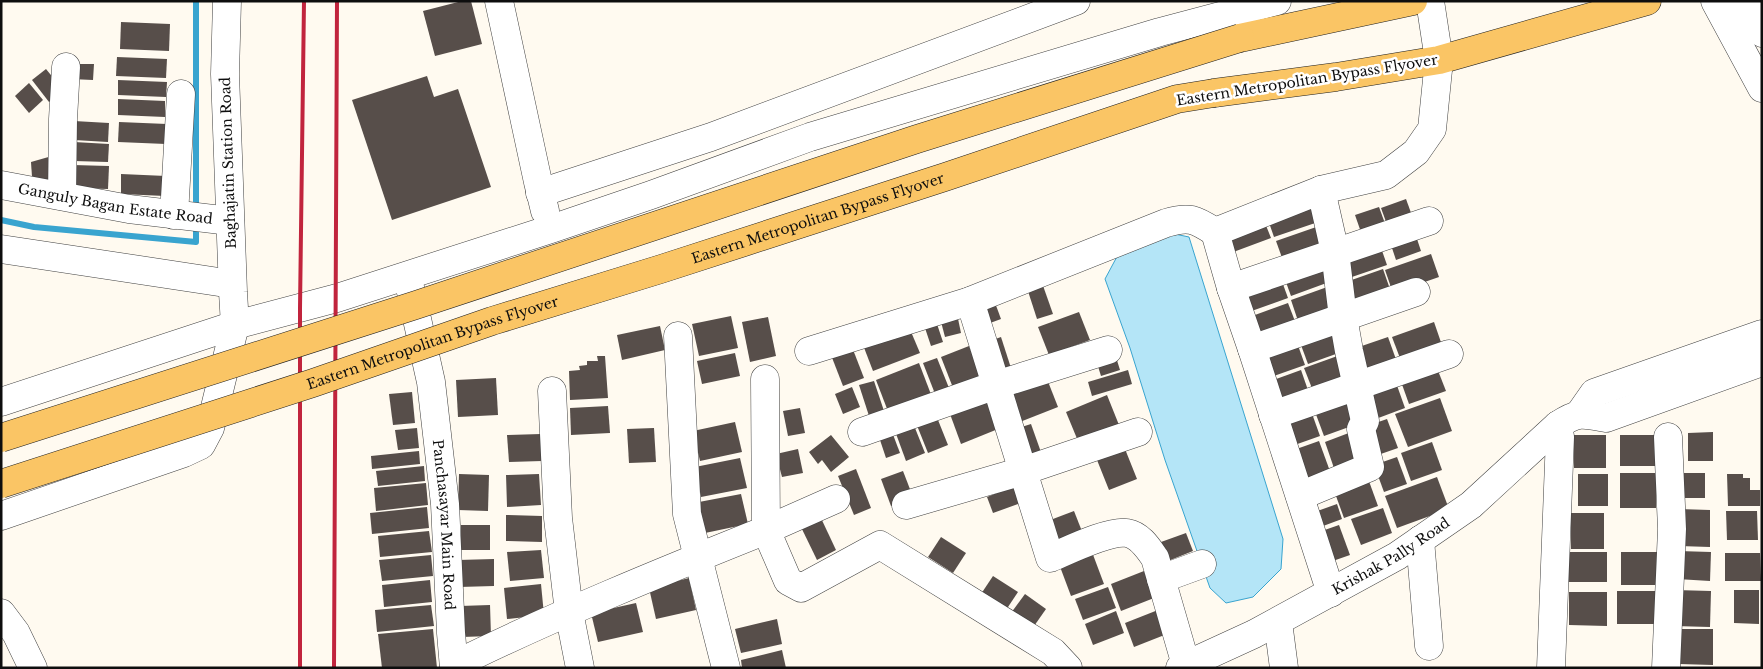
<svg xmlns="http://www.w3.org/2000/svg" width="1763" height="669" font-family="'Libre Baskerville',serif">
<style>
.water{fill:#b4e5f7;stroke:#39a4cf}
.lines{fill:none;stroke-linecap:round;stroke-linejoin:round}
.stream{stroke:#39a4cf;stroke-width:6}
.building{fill:#574e4a}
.minor-casing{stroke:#414141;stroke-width:29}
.major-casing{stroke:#1f1f1f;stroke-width:29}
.minor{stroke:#fff;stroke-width:28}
.major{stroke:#fac565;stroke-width:28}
.rail{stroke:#c1243d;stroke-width:4}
.major-bridge-casing{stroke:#1f1f1f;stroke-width:29;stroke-linecap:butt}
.major-bridge{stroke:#fac565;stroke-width:28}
.labels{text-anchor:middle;stroke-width:5;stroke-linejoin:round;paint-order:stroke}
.street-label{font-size:14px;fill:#0e0e0e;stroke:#fff}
</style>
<rect width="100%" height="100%" fill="#fffaf0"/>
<path class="water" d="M1170 233 1189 237 1283 539 1281 569 1253 597 1226 603 1210 588 1165 460 1130 348 1105 279 1120 251Z"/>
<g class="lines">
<g class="stream">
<path d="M196 1V210"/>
<path d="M1 220 34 227 196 242V222"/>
</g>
</g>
<g class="building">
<path d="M462 1H471L482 44 435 56 423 11Z"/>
<path d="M121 22 170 24 169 51 120 49Z"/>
<path d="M117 57 167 59 166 78 116 76Z"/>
<path d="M71 64H94L93 80 71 79Z"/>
<path d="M46 69 64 91 49 102 32 80Z"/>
<path d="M427 76 434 97 458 89 491 187 392 220 352 100Z"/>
<path d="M118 80 167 82 166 97 118 95Z"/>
<path d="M29 83 43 100 29 113 15 96Z"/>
<path d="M118 99 165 101V117L118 115Z"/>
<path d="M74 121 109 123 108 142 74 140Z"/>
<path d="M119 122 167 124 166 144 118 142Z"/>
<path d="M74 142 109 144 108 162 74 161Z"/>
<path d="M59 154 58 182 32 177 31 162Z"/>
<path d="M73 165 109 166 108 189 72 188Z"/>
<path d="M121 174 166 176 165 196 121 194Z"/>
<path d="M1316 196 1324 220 1274 237 1266 214Z"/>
<path d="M1406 199 1414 221 1389 230 1381 208Z"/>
<path d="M1379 207 1387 229 1363 238 1355 215Z"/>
<path d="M1263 218 1271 238 1228 254 1220 233Z"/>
<path d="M1322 225 1331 249 1285 266 1276 241Z"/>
<path d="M1414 230 1421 251 1396 260 1389 239Z"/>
<path d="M1379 242 1387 265 1346 279 1338 256Z"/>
<path d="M1431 254 1439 277 1393 293 1385 270Z"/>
<path d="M1324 259 1332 281 1291 296 1283 274Z"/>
<path d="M1383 269 1392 295 1352 309 1343 283Z"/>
<path d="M1280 276 1288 298 1246 313 1238 290Z"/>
<path d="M1041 280 1053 314 1037 319 1026 285Z"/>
<path d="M1330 286 1340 313 1300 327 1291 300Z"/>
<path d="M994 300 1001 319 982 326 974 308Z"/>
<path d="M1288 303 1298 329 1254 345 1244 319Z"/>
<path d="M1079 312 1090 340 1049 355 1038 327Z"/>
<path d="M957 314 961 333 945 337 940 318Z"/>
<path d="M731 316 738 348 699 356 692 324Z"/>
<path d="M768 317 776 356 750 362 742 322Z"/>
<path d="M935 318 943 342 931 346 923 322Z"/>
<path d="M1434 322 1444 351 1403 366 1392 337Z"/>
<path d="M1337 323 1347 350 1308 364 1298 337Z"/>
<path d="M660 326 665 350 622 360 617 335Z"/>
<path d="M909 327 920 353 873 371 863 345Z"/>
<path d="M1001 337 1011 368 997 373 987 342Z"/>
<path d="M1295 337 1305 365 1271 377 1261 349Z"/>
<path d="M1388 337 1398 365 1361 378 1350 350Z"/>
<path d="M969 346 983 382 955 393 941 357Z"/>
<path d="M852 347 864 378 843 386 831 355Z"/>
<path d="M1114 351 1120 370 1101 376 1095 357Z"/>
<path d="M735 353 740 376 702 384 697 361Z"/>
<path d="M1343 354 1353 382 1315 396 1304 368Z"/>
<path d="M597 356H605L608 398 570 400 569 371 580 370 579 366 587 365V361H598Z"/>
<path d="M937 358 951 393 937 399 923 363Z"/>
<path d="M919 363 932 397 889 414 876 380Z"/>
<path d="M1435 363 1446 391 1409 404 1399 376Z"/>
<path d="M1128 370 1132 384 1092 396 1088 382Z"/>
<path d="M1301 370 1310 396 1278 407 1268 382Z"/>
<path d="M1394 377 1405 408 1373 420 1362 388Z"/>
<path d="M496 378 498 415 458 417 456 380Z"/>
<path d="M1047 379 1058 407 1015 424 1003 396Z"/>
<path d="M874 381 885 414 870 419 859 385Z"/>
<path d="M852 387 860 407 843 414 835 394Z"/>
<path d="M412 392 415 423 393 425 389 394Z"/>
<path d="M1107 395 1119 425 1078 441 1066 412Z"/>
<path d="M1351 396 1360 423 1324 436 1314 409Z"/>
<path d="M1440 398 1452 431 1408 447 1395 414Z"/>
<path d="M986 400 998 429 961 444 950 414Z"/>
<path d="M608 406 610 433 571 435 570 408Z"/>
<path d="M800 408 805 433 788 436 783 411Z"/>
<path d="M1310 408 1320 436 1289 447 1279 420Z"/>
<path d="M936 415 948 445 928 453 916 423Z"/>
<path d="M1387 419 1398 448 1375 456 1364 427Z"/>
<path d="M735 422 742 452 700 461 693 431Z"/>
<path d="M913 423 925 453 906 461 895 431Z"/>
<path d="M1031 424 1042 455 1026 460 1015 429Z"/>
<path d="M417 428 419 448 398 450 395 430Z"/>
<path d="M654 428 656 462 629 463 627 429Z"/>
<path d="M1354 431 1365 460 1335 471 1325 442Z"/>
<path d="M892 432 900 453 886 458 879 437Z"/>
<path d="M1713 432V461H1688V433Z"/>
<path d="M541 434 542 461 509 462 507 435Z"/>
<path d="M831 435 849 457 831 472 822 460 818 464 809 452Z"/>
<path d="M1573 435H1606V468H1574Z"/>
<rect x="1620" y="435" width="36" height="31"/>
<path d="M1319 441 1331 474 1300 486 1288 452Z"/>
<path d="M1432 442 1442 470 1411 481 1401 453Z"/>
<path d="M1123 444 1137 479 1109 490 1095 455Z"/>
<path d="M798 449 803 473 782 477 776 454Z"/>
<path d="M419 451 420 464 372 469 371 456Z"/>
<path d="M1397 457 1407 484 1384 492 1374 465Z"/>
<path d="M740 458 747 488 701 497 695 467Z"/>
<path d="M424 466 425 481 378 486 376 471Z"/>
<path d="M856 469 871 508 854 515 838 476Z"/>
<path d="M903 471 913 497 891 506 881 479Z"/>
<path d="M1366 473 1378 506 1344 518 1332 485Z"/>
<rect x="1620" y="473" width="36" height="35"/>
<rect x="1676" y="473" width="29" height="25"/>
<path d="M459 474 489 475 488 511 458 510Z"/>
<path d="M539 474 541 505 507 507 506 475Z"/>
<rect x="1578" y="474" width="30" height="32"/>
<path d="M1727 474H1743V478H1750V490H1760V506H1728Z"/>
<path d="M1437 477 1449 509 1397 528 1385 496Z"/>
<path d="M426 483 428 505 376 511 374 488Z"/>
<path d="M1014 486 1021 503 993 513 987 497Z"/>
<path d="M741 494 748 524 705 533 699 502Z"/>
<path d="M1337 504 1342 519 1315 529 1309 514Z"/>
<path d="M427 507 429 528 372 534 370 513Z"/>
<path d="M1383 508 1392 533 1361 545 1351 519Z"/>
<path d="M1679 509 1710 510V547L1679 546Z"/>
<path d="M1074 511 1085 539 1056 550 1045 522Z"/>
<path d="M1726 511H1757L1758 540H1727Z"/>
<rect x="1571" y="513" width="33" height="36"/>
<path d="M506 515 542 516V542L506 541Z"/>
<path d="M820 516 836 550 817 560 800 525Z"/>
<rect x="461" y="525" width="29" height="25"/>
<path d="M1339 525 1350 555 1327 563 1316 533Z"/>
<path d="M429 531 432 552 380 557 378 536Z"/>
<path d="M1186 533 1193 551 1168 561 1161 542Z"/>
<path d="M941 537 966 553 953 573 928 557Z"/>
<path d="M541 550 544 578 510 581 507 552Z"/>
<path d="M1678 551 1711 552 1710 581 1677 579Z"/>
<path d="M1092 552 1104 584 1071 596 1059 564Z"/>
<rect x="1567" y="552" width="40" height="30"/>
<rect x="1621" y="552" width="37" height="33"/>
<path d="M1725 553H1760L1761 581H1725Z"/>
<path d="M431 555 433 576 382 581 379 560Z"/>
<path d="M494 559V586L459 587 458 560Z"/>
<path d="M1144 571 1154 598 1121 611 1111 584Z"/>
<path d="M993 576 1018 592 1006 610 981 594Z"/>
<path d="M689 578 696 610 656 619 649 588Z"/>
<path d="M430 580 432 602 384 607 382 585Z"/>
<path d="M541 584 544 615 507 619 504 588Z"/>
<path d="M1108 587 1116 608 1083 620 1075 599Z"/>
<path d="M1675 590 1711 591 1710 627 1674 626Z"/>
<path d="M1734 590H1759V624L1734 623Z"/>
<rect x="1617" y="591" width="38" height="33"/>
<path d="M1569 592H1607V626L1569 625Z"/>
<path d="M1025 594 1046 609 1032 629 1011 613Z"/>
<path d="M636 603 643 632 598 642 591 613Z"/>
<path d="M431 605 434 626 377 632 375 610Z"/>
<path d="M490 605 491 636 462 637 460 606Z"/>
<path d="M1158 610 1167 634 1134 647 1125 623Z"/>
<path d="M1116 611 1124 633 1093 645 1085 624Z"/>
<path d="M777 619 782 644 741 653 735 629Z"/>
<path d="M433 629 437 668H382L378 634Z"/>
<path d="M1679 629H1713V665L1679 664Z"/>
<path d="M782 650 786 668H742L741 660Z"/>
</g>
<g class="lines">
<g class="minor-casing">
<g id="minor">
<path d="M499 1 538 182 545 211"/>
<path d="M1715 1 1762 88"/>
<path d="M1744 1 1762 33"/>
<path id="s1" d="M1 185 129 209 230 221"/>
<path d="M540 193 711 137 1076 1"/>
<path d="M62 196 63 119 66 67"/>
<path d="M174 215 181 94"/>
<path d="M1 249 232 284"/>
<path id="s2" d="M409 283 431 382 445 504 451 633 454 668"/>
<path d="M1231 288 1429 221"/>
<path d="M970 301 1050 558C1067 551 1109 530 1127 533 1140 535 1148 548 1155 558L1186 665"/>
<path d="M678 336 687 514 726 668"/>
<path d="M1252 349 1416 292"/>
<path d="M809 351 970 301 1166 223C1189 216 1195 219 1215 232"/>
<path d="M552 391 558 518 569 612 580 668"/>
<path d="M1 402 235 325 337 298 551 229 651 195 810 137 1160 32 1277 1"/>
<path d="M1580 413 1594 393 1762 334"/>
<path d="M1273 415 1449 354"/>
<path d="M862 432 996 385 1108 350"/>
<path d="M1300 496 1370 467 1361 429 1365 421 1349 351 1343 317 1335 252 1321 190"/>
<path d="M836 499 766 530 788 581 801 588 880 545 1053 652 1068 668"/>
<path d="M906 505 1023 471 1138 432"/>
<path d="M1 516 184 453 201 445 210 428 235 325 233 292 225 74 227 1"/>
<path d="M1420 540 1429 646"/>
<path d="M1161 579 1202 564"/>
<path d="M1331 593 1252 349 1231 288 1215 232 1321 190 1386 175 1416 152 1432 129 1439 60 1430 1"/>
<path d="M1 613 16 633 33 668"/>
<path d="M1278 622 1284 668"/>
<path d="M454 665C556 615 661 572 766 530L765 379"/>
<path id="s3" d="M1180 668 1254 634 1397 556 1471 505 1558 425C1579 411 1583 414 1606 418L1762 362"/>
<path d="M1551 668 1560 437 1558 425"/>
<path d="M1666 668 1672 529 1668 437"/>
</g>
</g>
<g class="major-casing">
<g id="major">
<path d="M1240 38 1413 1"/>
<path d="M1214 93 1336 77 1439 60 1647 1"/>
</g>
</g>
<use href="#minor" class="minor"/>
<use href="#major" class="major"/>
<g class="rail">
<path d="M300 668V308L304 1"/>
<path d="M334 668 337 1"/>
</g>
<g class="major-bridge-casing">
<g id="major-bridge">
<path d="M1 438 416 305 917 139 1240 38"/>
<path id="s4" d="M1 484 313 383 492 321 661 269 945 177 1177 99 1214 93"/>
</g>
</g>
<use href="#major-bridge" class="major-bridge"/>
</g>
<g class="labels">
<g class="street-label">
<text transform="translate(1307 80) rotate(-9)" y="5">Eastern Metropolitan Bypass Flyover</text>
<text transform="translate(228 163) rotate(-92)" y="5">Baghajatin Station Road</text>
<text dy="5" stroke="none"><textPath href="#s1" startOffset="116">Ganguly Bagan Estate Road</textPath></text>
<text dy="5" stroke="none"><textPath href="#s4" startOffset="859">Eastern Metropolitan Bypass Flyover</textPath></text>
<text dy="5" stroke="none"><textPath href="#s4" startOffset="454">Eastern Metropolitan Bypass Flyover</textPath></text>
<text dy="5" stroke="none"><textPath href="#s2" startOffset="245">Panchasayar Main Road</textPath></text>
<text dy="5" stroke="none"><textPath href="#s3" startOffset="239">Krishak Pally Road</textPath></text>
</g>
</g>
<rect width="1763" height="669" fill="none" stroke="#0e0e0e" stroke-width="5"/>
</svg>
